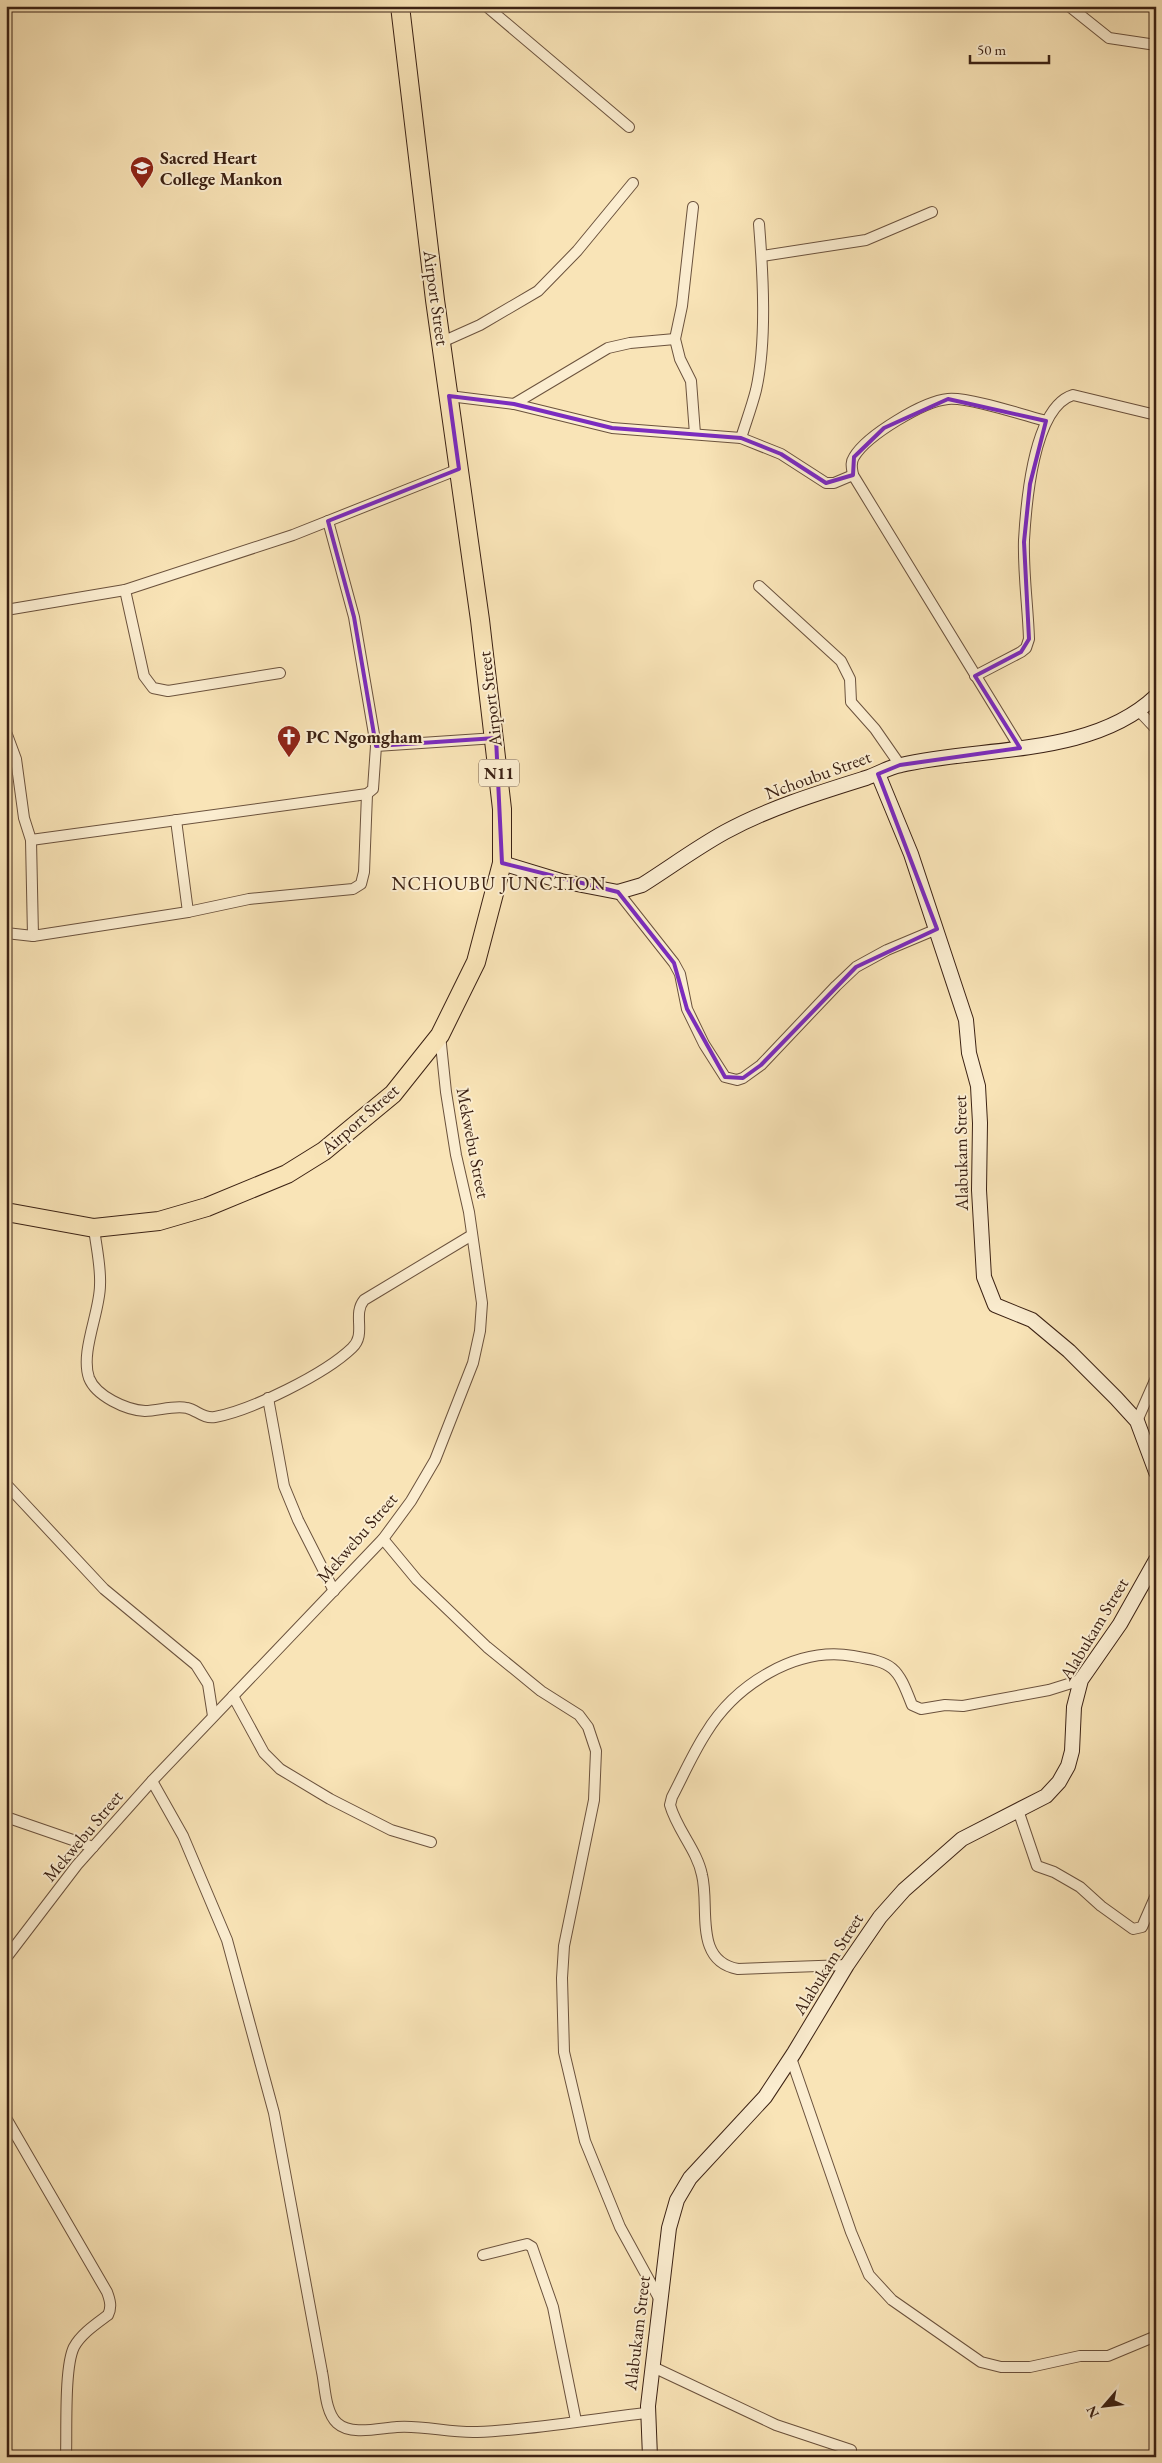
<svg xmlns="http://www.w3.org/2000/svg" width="1162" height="2463" font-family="'EB Garamond',serif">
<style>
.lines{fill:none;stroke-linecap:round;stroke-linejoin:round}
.street-casing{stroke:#6b523d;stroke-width:12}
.secondary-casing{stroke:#3c2214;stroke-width:16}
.highway-casing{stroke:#3c2214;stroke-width:20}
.street{stroke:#fbedd0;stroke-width:10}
.secondary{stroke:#fbedd0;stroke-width:14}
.highway{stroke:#f9e4b7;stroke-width:18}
.marked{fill:none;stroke:#7b2cbf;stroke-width:4;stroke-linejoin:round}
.labels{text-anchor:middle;stroke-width:4;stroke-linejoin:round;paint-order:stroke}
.shield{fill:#fbedd0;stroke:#755f4c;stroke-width:1}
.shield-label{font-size:16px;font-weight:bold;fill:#3c2214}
.poi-label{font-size:18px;font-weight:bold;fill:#3c2214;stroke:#fbedd0;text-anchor:start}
.street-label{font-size:18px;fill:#3c2214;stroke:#fbedd0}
.neighbourhood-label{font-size:19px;letter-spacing:1px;fill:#3c2214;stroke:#fbedd0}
</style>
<rect width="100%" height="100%" fill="#f9e4b7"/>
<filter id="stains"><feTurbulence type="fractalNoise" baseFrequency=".004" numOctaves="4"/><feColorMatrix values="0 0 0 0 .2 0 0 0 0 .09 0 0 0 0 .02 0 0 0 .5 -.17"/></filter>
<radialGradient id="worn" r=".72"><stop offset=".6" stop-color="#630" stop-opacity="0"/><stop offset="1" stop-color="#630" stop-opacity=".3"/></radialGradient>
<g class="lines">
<g class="street-casing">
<g id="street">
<path d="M486 6 629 127"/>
<path d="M1069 6 1109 38 1156 45"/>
<path d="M693 207 682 306 675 339 680 359 691 381 695 434"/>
<path d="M762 256 866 240 932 212"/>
<path d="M442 342 480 325 538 291 577 251 633 183"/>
<path d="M449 396 514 404 612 428 741 438 781 454 826 483H834L853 475"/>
<path d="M514 404 608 348 630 343 675 339"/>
<path d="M741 438C746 422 752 406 756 390 767 341 763 274 759 224"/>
<path d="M328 521 354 617 376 746"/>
<path d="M759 586 841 661 850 679 851 702 875 729 900 765"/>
<path d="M125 590 144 676 153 688 168 691 280 673"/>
<path d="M6 610 125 590 293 535 459 469"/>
<path d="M975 676 1021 652 1026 648 1029 639C1028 607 1023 573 1024 540 1026 505 1033 407 1073 395L1156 415"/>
<path d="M1139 711 1156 729"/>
<path d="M6 732 16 759 24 818 31 840 33 936"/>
<path d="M1020 748 853 475C852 468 850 463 854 457 867 435 924 401 948 399 969 397 1023 415 1046 421"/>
<path d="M176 820 188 912"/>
<path d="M31 840 367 794 373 789 376 746 496 738"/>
<path d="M618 892 674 963 680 974 687 1009 704 1044 725 1077 737 1080 743 1078 761 1065 836 986 856 967 887 950 937 929"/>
<path d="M6 933 33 936 188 912 249 899 353 889 361 884 364 872 367 794"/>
<path d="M94 1228C96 1246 101 1266 100 1285 100 1312 80 1352 89 1378 96 1396 126 1410 145 1411 158 1411 174 1405 187 1408 197 1410 203 1419 215 1417 252 1410 325 1374 352 1348 367 1334 352 1315 364 1300L472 1235"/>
<path d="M268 1398 284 1486 298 1520 334 1591"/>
<path d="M1137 1421 1156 1378"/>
<path d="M6 1484 104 1589 196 1665 208 1684 213 1716"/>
<path d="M383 1539 417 1580 487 1647 541 1691 579 1715 588 1727 596 1751 594 1800 564 1946 562 1978 564 2052 585 2141 620 2227 660 2300"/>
<path d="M233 1696 264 1753 280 1769 330 1799 391 1830 431 1842"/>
<path d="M152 1781 183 1836 227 1940 274 2113 322 2372C325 2386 325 2412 337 2423 351 2436 380 2428 397 2427 423 2425 450 2433 477 2432 534 2430 590 2419 647 2413"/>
<path d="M1018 1810 1037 1866 1054 1872 1080 1887 1101 1906 1133 1929 1142 1927 1156 1895"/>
<path d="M6 1817 93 1847"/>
<path d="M6 1958 77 1865 152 1781 383 1539 411 1501 435 1460 473 1363 480 1331 482 1303 469 1212 456 1155 446 1092 440 1035"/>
<path d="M847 1965 738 1969C693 1961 710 1907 702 1875 697 1850 677 1830 670 1805L672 1797C683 1776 693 1753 706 1733 735 1685 796 1646 853 1656 894 1663 897 1666 912 1705L921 1709 945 1705 963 1706 1049 1690 1081 1680"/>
<path d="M791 2058 851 2232 869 2275 892 2300 981 2362 1001 2367H1030L1080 2356H1108L1156 2336"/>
<path d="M6 2118 107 2292C110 2300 112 2307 108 2315 96 2324 81 2334 74 2347 64 2367 67 2432 66 2457"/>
<path d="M483 2255 527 2244 532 2247 553 2307 576 2421"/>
<path d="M653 2367 776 2425 851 2450"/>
</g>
</g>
<g class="secondary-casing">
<g id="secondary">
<path d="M878 774 911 854 966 1020 969 1053 978 1086 980 1123 979 1190 984 1277 995 1305 1032 1320 1069 1351 1116 1398 1137 1421 1156 1472"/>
<path d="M502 863 561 881 618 892 642 885C669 868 696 848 725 832 769 808 818 793 866 778 878 774 889 767 901 765 982 746 1092 757 1156 696"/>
<path d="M650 2457 648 2406 669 2228 677 2200 690 2178 765 2097 794 2053 847 1965 880 1917 904 1890 962 1839 1046 1796 1059 1782 1068 1766 1072 1751 1074 1707 1081 1680 1120 1624 1156 1560"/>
</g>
</g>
<g class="highway-casing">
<path id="highway" d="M6 1212 94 1228 159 1221 207 1207 287 1174 324 1151 393 1094 440 1035 476 962 502 863V809L480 620 435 300 400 6"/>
</g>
<use href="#street" class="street"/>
<use href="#secondary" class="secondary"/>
<use href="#highway" class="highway"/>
</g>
<path class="marked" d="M449 396 514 404 612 428 741 438 781 454 826 483 853 475 854 457 884 428 948 399 1046 421 1030 484 1024 542 1029 639 1021 652 975 676 1020 748 900 765 878 774 937 929 856 967 761 1065 743 1078 725 1077 687 1009 674 963 618 892 502 863 496 738 376 746 354 617 328 521 459 469Z"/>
<defs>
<g id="school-pin" transform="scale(1.25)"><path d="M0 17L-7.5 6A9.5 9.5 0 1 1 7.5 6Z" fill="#8f2418" stroke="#fbedd0"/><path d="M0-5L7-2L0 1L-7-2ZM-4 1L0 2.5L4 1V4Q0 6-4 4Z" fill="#fff"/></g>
<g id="church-pin" transform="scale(1.25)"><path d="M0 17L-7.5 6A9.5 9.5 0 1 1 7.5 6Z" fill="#8f2418" stroke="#fbedd0"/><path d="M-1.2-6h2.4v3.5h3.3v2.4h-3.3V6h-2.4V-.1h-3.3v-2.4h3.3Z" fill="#fff"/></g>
</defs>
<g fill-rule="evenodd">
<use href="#school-pin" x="142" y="168"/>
<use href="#church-pin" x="289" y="737"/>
</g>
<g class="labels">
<rect class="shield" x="479" y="759.5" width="40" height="27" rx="4"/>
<g class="shield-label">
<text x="499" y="779">N11</text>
</g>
<g class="poi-label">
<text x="160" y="164">Sacred Heart<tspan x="160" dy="21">College Mankon</tspan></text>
<text x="306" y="743">PC Ngomgham</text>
</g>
<g class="street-label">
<text transform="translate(436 298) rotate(82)" y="6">Airport Street</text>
<text transform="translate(490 699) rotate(-97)" y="6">Airport Street</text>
<text transform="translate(818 775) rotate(-20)" y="6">Nchoubu Street</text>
<text transform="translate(360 1119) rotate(-41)" y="6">Airport Street</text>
<text transform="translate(473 1143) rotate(79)" y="6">Mekwebu Street</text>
<text transform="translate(961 1153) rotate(-91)" y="6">Alabukam Street</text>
<text transform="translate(357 1538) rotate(-49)" y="6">Mekwebu Street</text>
<text transform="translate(1094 1629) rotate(-59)" y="6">Alabukam Street</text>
<text transform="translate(83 1836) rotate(-50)" y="6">Mekwebu Street</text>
<text transform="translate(828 1964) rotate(-58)" y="6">Alabukam Street</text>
<text transform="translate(637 2333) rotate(-83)" y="6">Alabukam Street</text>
</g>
<g class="neighbourhood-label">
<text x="499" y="890">NCHOUBU JUNCTION</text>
</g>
</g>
<rect width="1162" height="2463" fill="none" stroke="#f9e4b7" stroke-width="25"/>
<rect x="8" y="8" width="1147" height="2448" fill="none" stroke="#3c2214" stroke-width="2.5"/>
<rect x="12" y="12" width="1137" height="2438" fill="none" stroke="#3c2214"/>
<g transform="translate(1104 2406) rotate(242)" stroke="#fbedd0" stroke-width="4" paint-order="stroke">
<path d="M0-4L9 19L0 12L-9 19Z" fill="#3c2214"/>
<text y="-8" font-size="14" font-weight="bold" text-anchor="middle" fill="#3c2214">N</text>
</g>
<path d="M970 55v8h79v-8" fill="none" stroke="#3c2214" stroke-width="2.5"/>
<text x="977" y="55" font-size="15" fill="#3c2214" stroke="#fbedd0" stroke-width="4" paint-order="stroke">50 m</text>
<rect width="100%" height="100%" filter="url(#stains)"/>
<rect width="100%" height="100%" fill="url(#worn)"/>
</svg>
